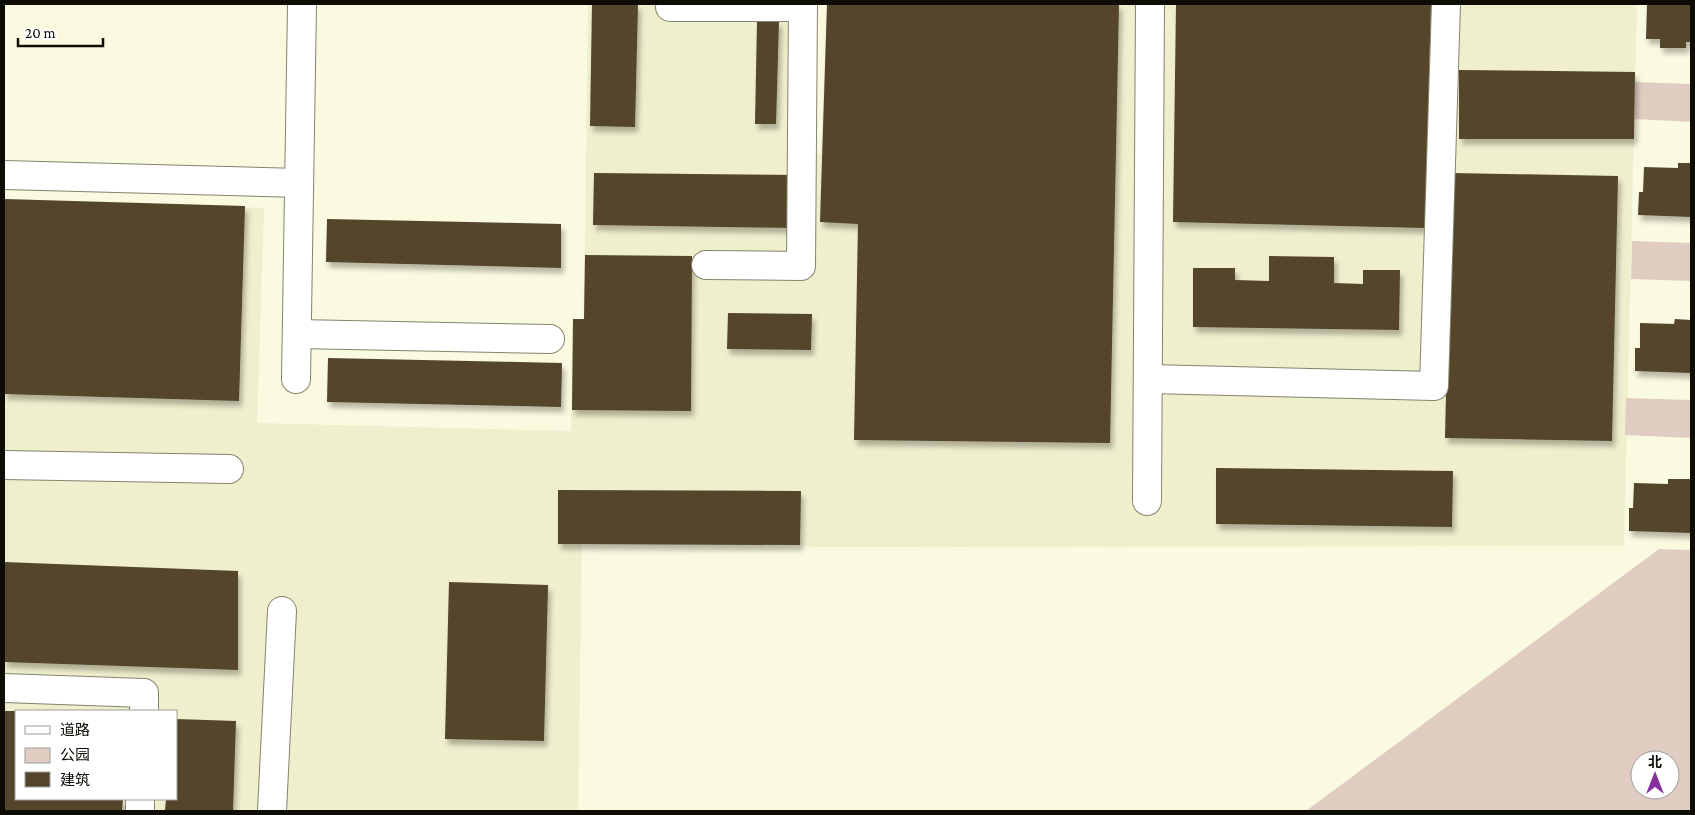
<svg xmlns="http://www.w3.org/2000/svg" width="1695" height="815" font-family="'Crimson Pro','Noto Sans SC',serif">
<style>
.built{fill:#efeecd;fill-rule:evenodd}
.green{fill:#e1ccc2;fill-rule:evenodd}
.building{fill:#54442c;filter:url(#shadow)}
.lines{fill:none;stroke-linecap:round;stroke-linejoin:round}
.minor-casing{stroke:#84836d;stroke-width:30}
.minor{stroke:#fff;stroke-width:28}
</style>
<defs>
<filter id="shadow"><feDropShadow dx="3" dy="5.5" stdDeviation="2.5" flood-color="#0004"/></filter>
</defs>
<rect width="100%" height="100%" fill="#fafae0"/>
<path class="built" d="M588 4H788L787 152 821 154 827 4H1637L1624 546 814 547 800 545 582 543 578 811H4V199L264 208 257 423 571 431 573 319H584ZM16 711H176V799H16Z"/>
<g class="green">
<path d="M1635 82 1691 84V122L1635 119Z"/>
<path d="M1632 241 1691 243V281L1631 279Z"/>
<path d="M1626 398 1691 400V438L1625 435Z"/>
<path d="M1659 549 1691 550V811H1306ZM1640 760H1670V790H1640Z"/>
</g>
<g class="building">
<path d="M592 4H638L635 127 590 126Z"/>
<path d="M827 4H1119L1110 443 854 440 858 224 820 222Z"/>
<path d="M1176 4H1431L1425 228 1173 222Z"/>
<path d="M1647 4H1691V42H1686V48H1660V39H1646Z"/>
<path d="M757 21H779L776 124H755Z"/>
<path d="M1459 70 1635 72 1634 139H1459Z"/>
<path d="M1678 163H1691V217L1638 215 1639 192H1643L1644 167 1678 168Z"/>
<path d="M594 173 793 175V228L593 225Z"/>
<path d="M1451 173 1618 176 1612 441 1445 438Z"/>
<path d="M4 199 245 206 239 401 4 394Z"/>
<path d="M327 219 561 224V268L326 262Z"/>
<path d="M585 255 692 256 691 411 572 410 573 319H584Z"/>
<path d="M1269 256 1334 257V283L1363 284V270H1400L1399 330 1193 327V268H1235V280L1269 281Z"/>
<path d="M728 313 812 314 811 350 727 349Z"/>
<path d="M1675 319 1691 320V373L1635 371V348H1640V323L1674 324Z"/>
<path d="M328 358 562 363 561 407 327 402Z"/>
<path d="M1216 468 1453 471 1452 527 1216 524Z"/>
<path d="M1668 479H1691V533L1629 531V508H1633L1634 483 1668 484Z"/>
<path d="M558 490 801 491 800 545 558 544Z"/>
<path d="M4 562 238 571V670L4 662Z"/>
<path d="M449 582 548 585 544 741 445 739Z"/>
<path d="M4 711H16V799H123L122 811H4Z"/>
<path d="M176 719 236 721 233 811H165L166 799H176Z"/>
</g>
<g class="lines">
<g class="minor-casing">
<g id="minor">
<path d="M670 7H803"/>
<path d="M4 175 299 183"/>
<path d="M706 265 801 266 803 4"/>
<path d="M297 334 550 339"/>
<path d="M296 379 302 4"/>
<path d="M1149 379 1434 386 1446 4"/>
<path d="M4 465 229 469"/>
<path d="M1147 501 1150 4"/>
<path d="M4 688 144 693V711"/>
<path d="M140 811V799"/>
<path d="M272 811 282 611"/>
</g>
</g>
<use href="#minor" class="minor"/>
</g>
<rect width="1695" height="815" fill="none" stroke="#0d0d06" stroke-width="10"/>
<rect x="15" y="710" width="162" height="90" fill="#ffffff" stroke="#9e9e9b"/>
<rect x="25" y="726" width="25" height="8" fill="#ffffff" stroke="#9e9e9b"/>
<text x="60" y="735" font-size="15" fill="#0d0d06">道路</text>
<rect x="25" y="748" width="25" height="15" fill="#e1ccc2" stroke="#9e9e9b"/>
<text x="60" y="760" font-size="15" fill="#0d0d06">公园</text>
<rect x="25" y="772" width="25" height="15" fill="#54442c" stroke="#9e9e9b"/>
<text x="60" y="785" font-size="15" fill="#0d0d06">建筑</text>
<g transform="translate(1655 775)"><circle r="24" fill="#ffffff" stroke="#9e9e9b"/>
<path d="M0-4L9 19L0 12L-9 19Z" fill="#86309e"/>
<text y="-8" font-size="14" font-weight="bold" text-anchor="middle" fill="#0d0d06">北</text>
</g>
<path d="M18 38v8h85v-8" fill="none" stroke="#0d0d06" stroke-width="2.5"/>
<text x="25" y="38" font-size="15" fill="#0d0d06" stroke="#ffffff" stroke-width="4" paint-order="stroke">20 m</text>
</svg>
